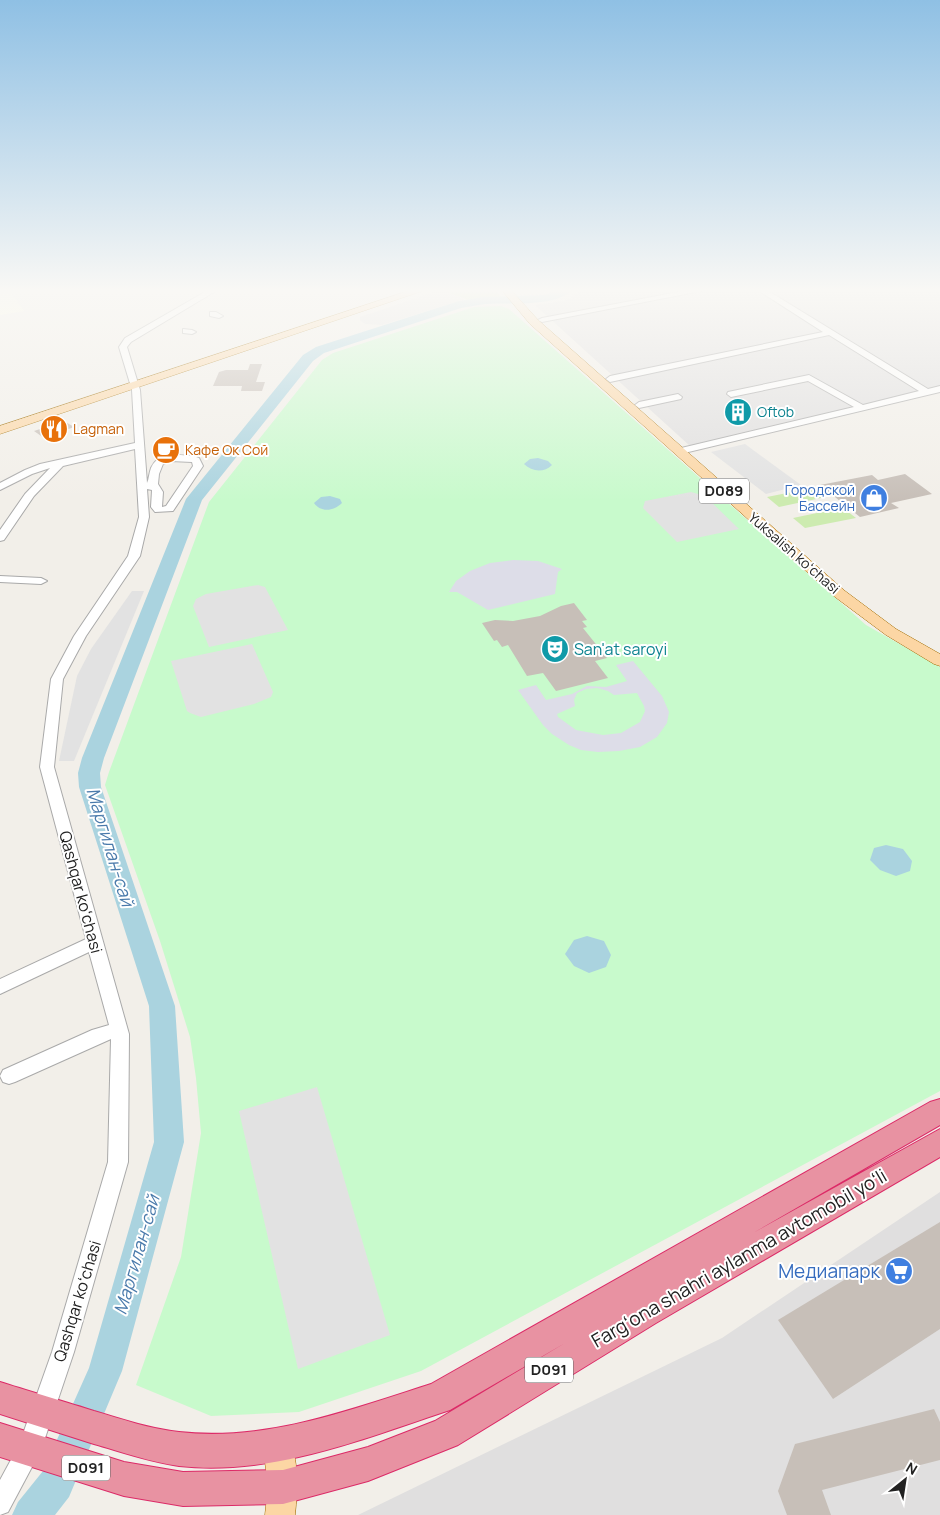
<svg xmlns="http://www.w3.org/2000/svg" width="940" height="1515" font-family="Manrope,sans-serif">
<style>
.residential{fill:#e0dfdf}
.education{fill:#ffffe5}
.grass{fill:#cdebb0}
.park{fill:#c8facc}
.parking{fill:#e2e2e2}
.plaza{fill:#dddde8;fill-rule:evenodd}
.water{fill:#aad3df}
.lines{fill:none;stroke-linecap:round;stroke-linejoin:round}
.river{fill:#aad3df;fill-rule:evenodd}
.building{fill:#c7bfb8}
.minor-casing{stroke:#a9a9a9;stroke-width:2}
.major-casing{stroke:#a06b00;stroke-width:1}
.highway-casing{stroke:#dc2a67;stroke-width:2}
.minor{fill:#fff;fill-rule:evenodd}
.major{fill:#fcd6a4;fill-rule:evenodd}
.highway{fill:#e892a2;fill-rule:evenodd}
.labels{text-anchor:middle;stroke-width:4;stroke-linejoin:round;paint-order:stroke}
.far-culture-label{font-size:14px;fill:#0d838f;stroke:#fff;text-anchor:start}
.far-food-label{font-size:14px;fill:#c56008;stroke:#fff;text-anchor:start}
.far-shop-label{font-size:14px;fill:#366cbe;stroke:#fff;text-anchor:end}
.far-street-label{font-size:14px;fill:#222;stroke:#fff}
.shield{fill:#fff;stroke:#646464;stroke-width:1}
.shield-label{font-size:15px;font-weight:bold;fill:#222}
.culture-label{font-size:16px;fill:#0d838f;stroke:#fff;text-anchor:start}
.street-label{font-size:16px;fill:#222;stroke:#fff}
.water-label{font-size:18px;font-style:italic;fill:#4a7aab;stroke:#fff}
.near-street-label{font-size:19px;fill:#222;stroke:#fff}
.near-shop-label{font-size:19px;fill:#366cbe;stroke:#fff;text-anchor:end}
</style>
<rect width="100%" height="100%" fill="#f2efe9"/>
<g class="residential">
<path d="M581 289H940V387L690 446 535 305 562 301 571 298Z"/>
<path d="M940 1192V1515H358L722 1338Z"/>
</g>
<path class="education" d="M0 289H8L24 311 0 315Z"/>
<g class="grass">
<path d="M496 289 501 298 469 300 440 290Z"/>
<path d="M817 487 825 493 821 498 779 507 767 497Z"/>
<path d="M836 509 847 511 856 518 805 528 793 518Z"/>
</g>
<path class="park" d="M501 306 509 309 866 625 940 667V1091L421 1371 299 1412 211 1416 136 1385 181 1257 201 1133 196 1078 190 1037 160 941 105 785 109 772 209 502 322 360 333 353 474 307Z"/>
<g class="parking">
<path d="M440 290 465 299 382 325 365 324 360 320V317Z"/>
<path d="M745 444 801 485 766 494 711 452Z"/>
<path d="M691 492 705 496 739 529 677 542 643 508 645 501Z"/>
<path d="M258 585 265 587 288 630 209 647 193 606 196 599 206 594Z"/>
<path d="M132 591H144L74 761H59L77 676 91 649Z"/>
<path d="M252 644 273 692 271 697 254 704 201 717 190 713 187 711 171 661Z"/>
<path d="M317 1087 390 1335 298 1369 239 1111Z"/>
</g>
<g class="plaza">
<path d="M513 560 538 561 562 569 558 572 555 594 488 610 457 592H449L456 581 470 571 490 563Z"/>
<path d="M633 661 662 696 669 712 667 723 657 737 640 747 619 751 598 752 581 750 569 745 552 734 543 725 518 690 536 685 546 700 572 694 587 686 606 687 627 681 616 665ZM597 688 608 691 614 695 637 693 644 706 645 711 640 722 621 733 603 735 576 730 558 717 557 714 575 706 574 700 577 693 586 689Z"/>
</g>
<g class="water">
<path d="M538 458 548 461 552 465C544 473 532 472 524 464L530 459Z"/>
<path d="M330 496 340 499 342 503C334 511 321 513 314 503L321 497Z"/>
<path d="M886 845 903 849 912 861 910 871 896 876 880 870 870 860 874 848Z"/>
<path d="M587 936 604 941 611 955 606 967 589 973 574 966 565 954 574 940Z"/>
</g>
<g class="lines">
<path class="river" d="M559 289H573C556 308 509 302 485 304 477 305 469 307 461 308L324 353 313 361 202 500 104 758 100 773 101 787 175 1006 184 1142 122 1371 69 1497 55 1515H12L18 1502 43 1471 89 1368 154 1142 149 1006 79 787 78 773 82 758 186 499 303 355 316 347 459 301 483 297 545 295Z"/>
</g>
<g class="building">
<path d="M250 364H262L256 382H265L262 391H241L242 386H213L219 372 226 370H248Z"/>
<path d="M738 407 751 415 738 418 726 409Z"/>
<path d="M64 421 74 427 44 438 34 431Z"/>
<path d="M905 474 932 494 891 503 899 508 860 517 820 485 872 475 878 480Z"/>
<path d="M574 603 587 620 582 621 587 627 583 628 607 658 595 661 608 678 556 691 543 673 527 676 508 645 502 647 497 640 494 641 482 623 495 620 513 621 540 616 561 606Z"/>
<path d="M940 1222V1329L833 1399 778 1320Z"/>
<path d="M934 1409 940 1422V1460L822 1490 831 1515H787L778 1491 795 1444Z"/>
</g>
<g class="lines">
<g class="minor-casing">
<g id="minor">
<path d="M210 289H219L131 342 127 347 140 390 147 483C149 479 149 473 151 468 159 450 181 455 196 457L199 458 203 466 173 511 155 512 151 507 152 490 147 489 149 517 140 556 86 636 63 679 54 767 129 1034 128 1162 74 1352 41 1450 8 1512 0 1515V1480L19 1445 52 1352 108 1162 111 1039 15 1082 9 1084 3 1082 0 1076 3 1070 92 1030 109 1025 89 952 0 994V979L86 939 40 767 51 679 74 636 128 556 139 517 135 449 63 466 34 496 4 540 0 541V530L25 494 50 468 32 474 0 490V483L25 470 40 464 135 443 132 390 119 347 125 338ZM171 461 192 462 193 466 166 506 162 507 163 492 158 484 159 474 163 464Z"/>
<path d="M694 289H711L542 322 538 320 542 318Z"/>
<path d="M756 289H765L928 389 940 386V392L680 454 677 453V449L854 407 808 381 731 397 727 394 728 392 809 375 863 405 919 391 829 335 610 382 606 379 610 376 823 332Z"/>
<path d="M210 312H216L223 316 219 318 210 316Z"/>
<path d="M183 329 192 330 196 332 192 334 183 333Z"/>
<path d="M678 394 682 397 681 399 639 408 635 405 639 402Z"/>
<path d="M0 576 41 578 47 581 41 584 0 582Z"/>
</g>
</g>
<g class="major-casing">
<g id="major">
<path d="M414 289H428L0 434V426Z"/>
<path d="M501 289H510L538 320 845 591 896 629 940 654V666L934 664 886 635 835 597 530 324Z"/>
<path d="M278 1430 288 1435C299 1460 298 1488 295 1515H265L268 1487 263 1445 268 1435Z"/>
</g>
</g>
<g class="highway-casing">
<path id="highway" d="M940 1099V1125L753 1233 940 1129V1157L656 1323 458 1445 368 1481 283 1504 183 1506 124 1496 0 1457V1423L124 1462 183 1472 283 1470 368 1447 435 1421 565 1343 450 1410 438 1414C355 1442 268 1476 179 1466 150 1462 122 1452 94 1444 63 1434 31 1424 0 1414V1382C31 1392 63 1401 94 1411 122 1419 150 1429 179 1432 265 1442 350 1410 431 1384L930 1102Z"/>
</g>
<use href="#minor" class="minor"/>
<use href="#major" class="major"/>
<use href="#highway" class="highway"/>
</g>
<linearGradient id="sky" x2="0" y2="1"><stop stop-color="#8fc0e4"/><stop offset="0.58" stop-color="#f9f8f5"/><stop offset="1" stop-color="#f9f8f5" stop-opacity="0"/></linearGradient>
<rect width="940" height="501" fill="url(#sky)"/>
<defs>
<g id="building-disc" transform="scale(1.4375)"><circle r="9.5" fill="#0f9aa8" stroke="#fff"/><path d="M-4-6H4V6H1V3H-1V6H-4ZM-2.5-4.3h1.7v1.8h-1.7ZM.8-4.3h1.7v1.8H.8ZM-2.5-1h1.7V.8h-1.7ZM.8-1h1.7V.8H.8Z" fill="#fff"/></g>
<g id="restaurant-disc" transform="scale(1.4375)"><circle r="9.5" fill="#e8710a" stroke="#fff"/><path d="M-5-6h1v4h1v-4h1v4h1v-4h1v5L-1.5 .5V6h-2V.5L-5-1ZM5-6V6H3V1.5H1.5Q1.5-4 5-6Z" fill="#fff"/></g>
<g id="cafe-disc" transform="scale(1.4375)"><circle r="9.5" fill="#e8710a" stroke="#fff"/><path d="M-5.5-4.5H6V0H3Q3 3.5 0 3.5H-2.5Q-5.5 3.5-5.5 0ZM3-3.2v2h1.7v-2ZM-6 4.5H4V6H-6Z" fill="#fff"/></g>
<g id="shop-disc" transform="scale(1.4375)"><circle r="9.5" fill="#3f7fe0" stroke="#fff"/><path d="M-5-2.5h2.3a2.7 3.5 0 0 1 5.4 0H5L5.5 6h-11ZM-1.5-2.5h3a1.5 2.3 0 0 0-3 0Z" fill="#fff"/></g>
<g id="theatre-disc" transform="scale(1.4375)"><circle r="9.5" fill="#0f9aa8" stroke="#fff"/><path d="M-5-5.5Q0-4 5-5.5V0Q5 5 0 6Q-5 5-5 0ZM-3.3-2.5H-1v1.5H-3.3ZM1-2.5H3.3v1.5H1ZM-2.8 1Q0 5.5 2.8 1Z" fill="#fff"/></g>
<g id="supermarket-disc" transform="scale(1.4375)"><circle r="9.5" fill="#3f7fe0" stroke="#fff"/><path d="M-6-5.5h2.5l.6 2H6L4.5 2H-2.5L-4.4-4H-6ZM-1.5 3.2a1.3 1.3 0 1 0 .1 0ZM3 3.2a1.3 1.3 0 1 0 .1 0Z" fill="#fff"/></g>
</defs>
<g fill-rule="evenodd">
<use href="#building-disc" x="738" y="412"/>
<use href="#restaurant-disc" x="54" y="429"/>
<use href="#cafe-disc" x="166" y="450"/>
<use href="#shop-disc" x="874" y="498"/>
<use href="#theatre-disc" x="555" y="649"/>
<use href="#supermarket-disc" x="899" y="1271"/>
</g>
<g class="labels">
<g class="far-culture-label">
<text x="757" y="417">Oftob</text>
</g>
<g class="far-food-label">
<text x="73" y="434">Lagman</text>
<text x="185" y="455">Кафе Ок Сой</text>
</g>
<g class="far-shop-label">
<text x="855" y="495">Городской<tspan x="855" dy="16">Бассейн</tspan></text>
</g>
<g class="far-street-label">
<text transform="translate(794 553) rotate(41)" y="5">Yuksalish koʻchasi</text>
</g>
<g class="shield">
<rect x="699" y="478.5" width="50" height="25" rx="4"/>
<rect x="525" y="1357.5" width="48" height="25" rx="4"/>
<rect x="62" y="1455.5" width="48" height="25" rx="4"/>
</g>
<g class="shield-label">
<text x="724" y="496">D089</text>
<text x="549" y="1375">D091</text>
<text x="86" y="1473">D091</text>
</g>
<g class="culture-label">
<text x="574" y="655">San'at saroyi</text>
</g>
<g class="street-label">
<text transform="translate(81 892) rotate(75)" y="6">Qashqar koʻchasi</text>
<text transform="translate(77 1301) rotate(-73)" y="6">Qashqar koʻchasi</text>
</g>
<g class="water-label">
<text transform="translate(110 847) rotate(73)" y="6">Маргилан-сай</text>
<text transform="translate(137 1255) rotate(-74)" y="6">Маргилан-сай</text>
</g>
<g class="near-street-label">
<text transform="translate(739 1258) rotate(-30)" y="7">Fargʻona shahri aylanma avtomobil yoʻli</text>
</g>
<g class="near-shop-label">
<text x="880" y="1278">Медиапарк</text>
</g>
</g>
<g transform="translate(905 1480) rotate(30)" stroke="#ffffff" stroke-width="4" paint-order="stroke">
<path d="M0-4L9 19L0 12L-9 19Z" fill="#222222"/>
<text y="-8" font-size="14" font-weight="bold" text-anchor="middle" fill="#222222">N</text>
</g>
</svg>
